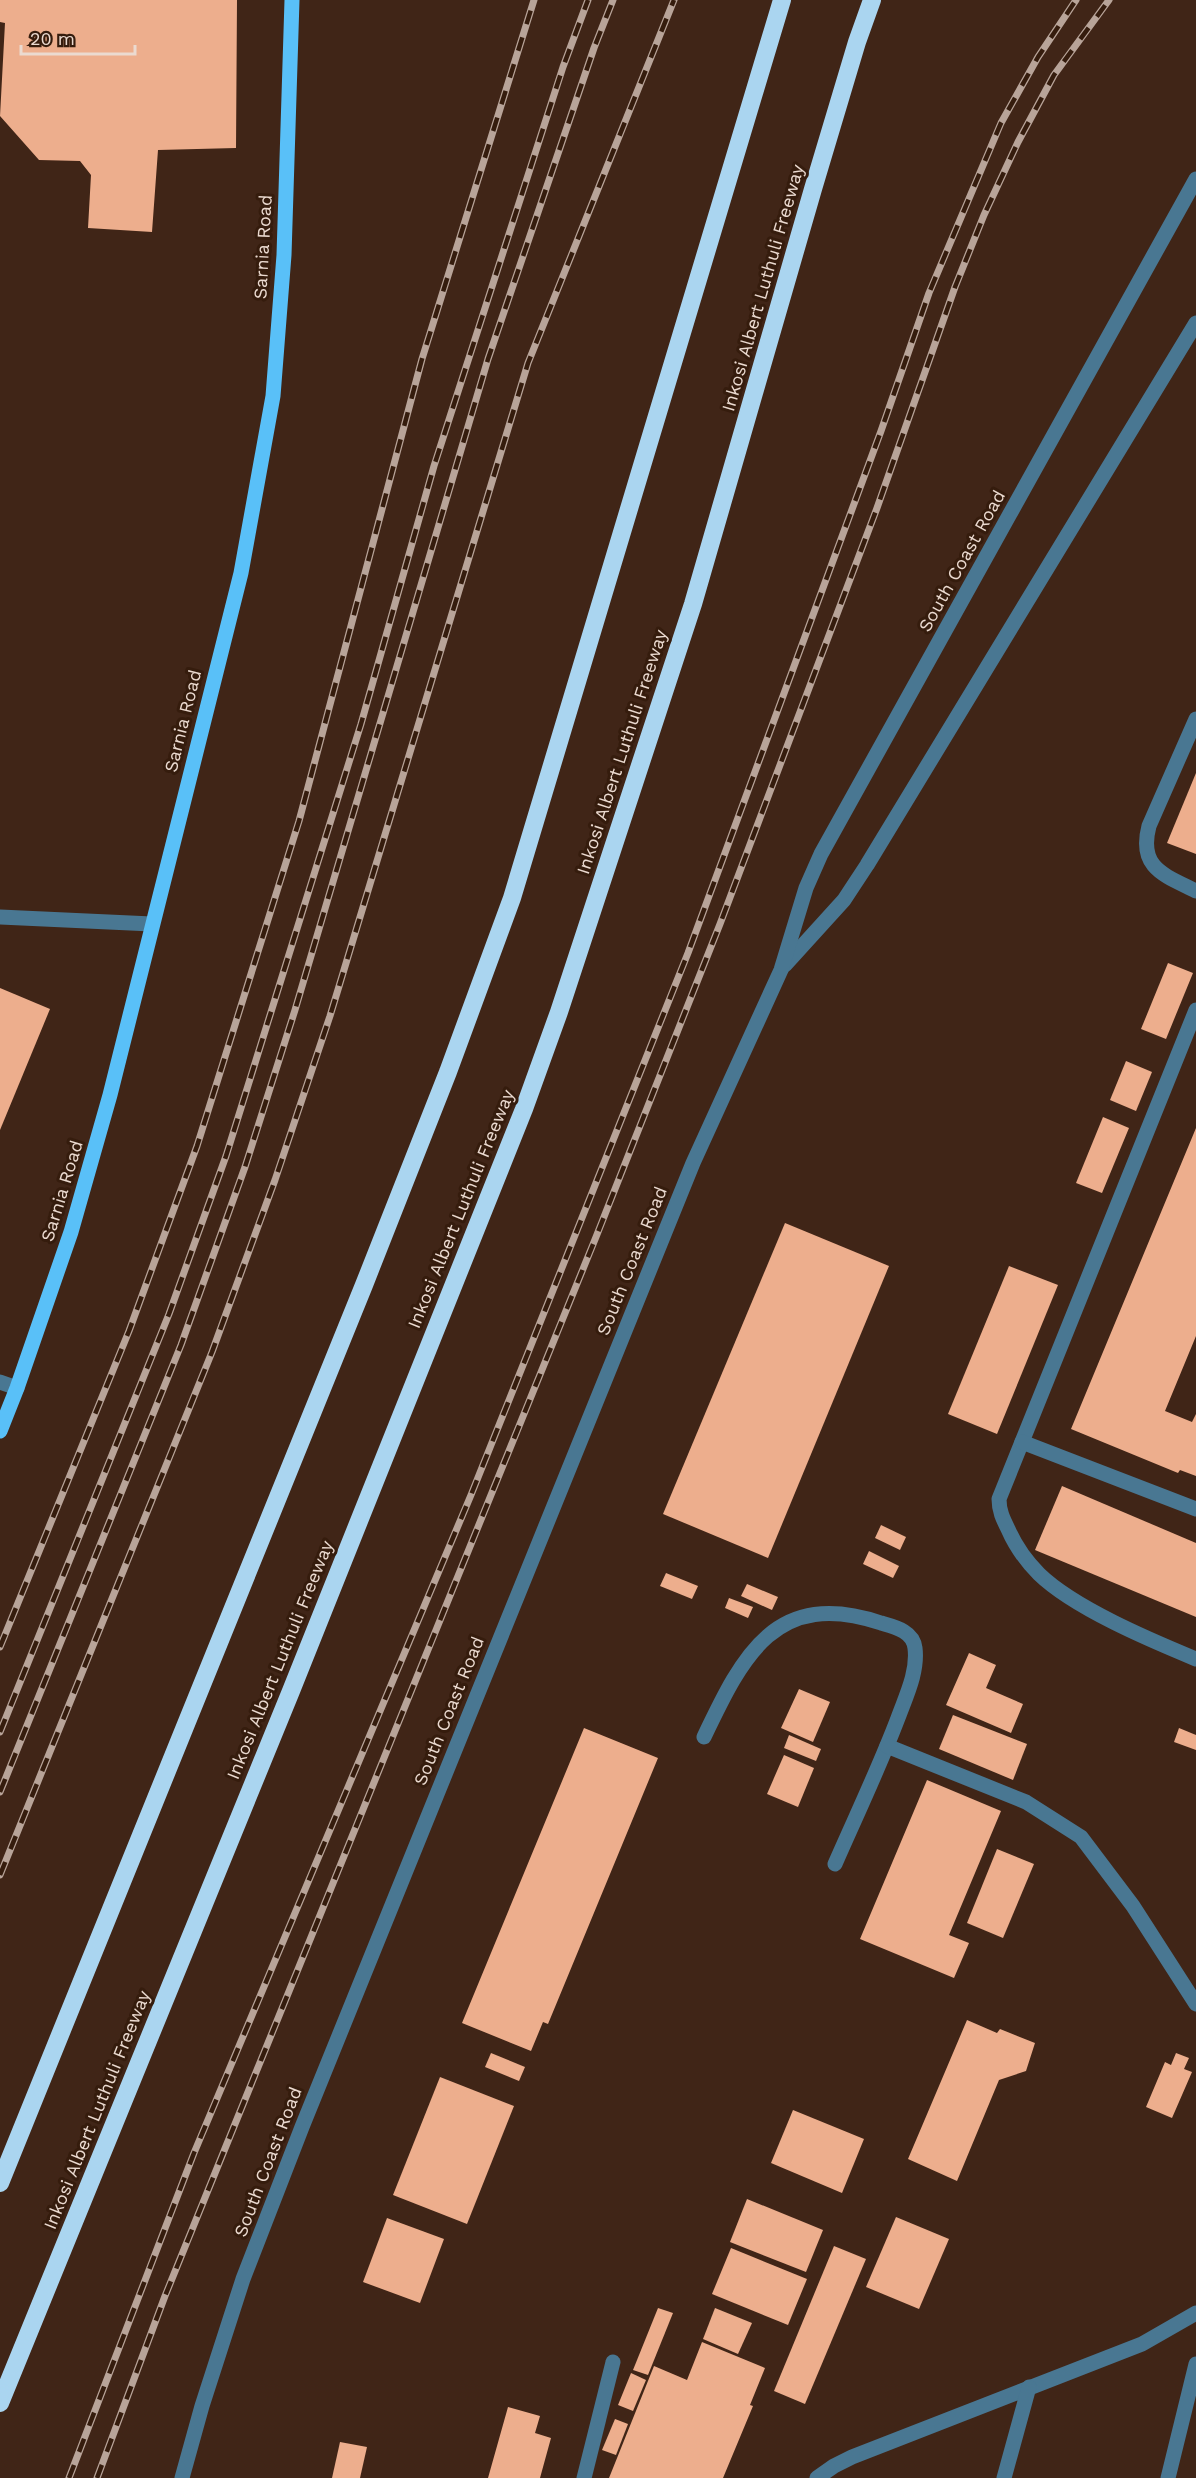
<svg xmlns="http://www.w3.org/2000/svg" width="1196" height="2478" font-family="'Work Sans',sans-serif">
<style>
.building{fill:#edae8d}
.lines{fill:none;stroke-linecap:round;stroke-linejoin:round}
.minor{stroke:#497792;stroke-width:15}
.major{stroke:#59c0f8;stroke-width:15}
.highway{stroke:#aad5f0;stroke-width:18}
.rail-casing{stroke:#b8a499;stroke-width:7}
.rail{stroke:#351c0d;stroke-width:4.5;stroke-dasharray:14;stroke-linecap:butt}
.labels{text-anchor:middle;stroke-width:6;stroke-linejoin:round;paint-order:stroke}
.street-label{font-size:18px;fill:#ebdad0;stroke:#351c0d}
</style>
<rect width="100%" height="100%" fill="#402517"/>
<g class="building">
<path d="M0 0H237L236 148 158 150 152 232 88 228 91 175 80 161 39 160 0 116 5 23 0 22Z"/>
<path d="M1196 773V854L1167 843Z"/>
<path d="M1168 963 1193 973 1166 1039 1141 1029Z"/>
<path d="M0 988 50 1009 0 1130Z"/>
<path d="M1126 1061 1152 1072 1136 1111 1110 1100Z"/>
<path d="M1103 1117 1129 1128 1102 1193 1076 1183Z"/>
<path d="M1196 1128V1336L1165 1411 1192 1422 1196 1414V1476L1180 1470 1178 1473 1071 1429Z"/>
<path d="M785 1223 889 1266 768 1558 663 1514Z"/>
<path d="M1009 1266 1058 1285 997 1434 948 1414Z"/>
<path d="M1062 1486 1196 1543V1617L1035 1550Z"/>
<path d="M881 1525 906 1537 900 1550 875 1538Z"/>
<path d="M869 1551 899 1566 893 1578 863 1564Z"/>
<path d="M666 1573 698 1586 692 1599 660 1586Z"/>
<path d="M747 1584 778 1597 772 1610 741 1596Z"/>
<path d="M729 1598 753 1607 748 1618 725 1608Z"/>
<path d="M969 1653 996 1665 986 1688 1023 1704 1011 1733 946 1705Z"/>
<path d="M799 1689 830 1702 813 1742 781 1728Z"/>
<path d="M953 1715 1027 1744 1013 1780 939 1749Z"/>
<path d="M584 1728 658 1758 548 2024 543 2022 531 2051 462 2023Z"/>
<path d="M1179 1728 1196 1735V1750L1174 1742Z"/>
<path d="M789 1735 821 1749 816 1761 784 1748Z"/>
<path d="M784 1755 814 1768 798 1807 767 1794Z"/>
<path d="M927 1780 1001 1811 949 1935 969 1943 954 1978 860 1939Z"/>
<path d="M997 1849 1034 1864 1003 1938 967 1923Z"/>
<path d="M967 2020 997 2033 1000 2029 1035 2043 1026 2071 999 2080 957 2181 908 2159Z"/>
<path d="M491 2053 525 2067 519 2081 485 2067Z"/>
<path d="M1176 2053 1189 2058 1184 2069 1192 2072 1172 2118 1146 2107 1165 2062 1171 2065Z"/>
<path d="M440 2077 514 2106 467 2224 393 2195Z"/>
<path d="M793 2110 864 2139 842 2193 771 2163Z"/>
<path d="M747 2199 823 2230 806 2272 730 2242Z"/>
<path d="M896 2217 949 2239 919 2309 866 2287Z"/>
<path d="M387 2218 444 2239 420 2303 363 2282Z"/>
<path d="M834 2246 866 2259 805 2404 774 2391Z"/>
<path d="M731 2248 807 2279 788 2325 712 2294Z"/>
<path d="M658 2308 673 2313 648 2375 633 2370Z"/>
<path d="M715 2308 752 2323 738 2354 703 2339Z"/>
<path d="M702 2342 765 2368 750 2405 753 2406 723 2478H609L654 2366 687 2380Z"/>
<path d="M631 2373 646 2380 633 2411 618 2405Z"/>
<path d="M508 2407 540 2416 535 2433 551 2438 540 2478H488Z"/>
<path d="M615 2419 628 2424 616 2455 602 2450Z"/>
<path d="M340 2442 367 2447 360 2478H332Z"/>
</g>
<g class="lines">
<g class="minor">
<path d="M1196 719 1149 826C1138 868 1164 875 1196 891"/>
<path d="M0 917 152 924"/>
<path d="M785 965 844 900 867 865 1196 323"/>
<path d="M1196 1010 999 1499C999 1511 1003 1519 1008 1529 1015 1545 1027 1562 1039 1574 1074 1608 1150 1640 1196 1659"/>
<path d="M0 1382 17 1388"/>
<path d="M1022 1442 1196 1509"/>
<path d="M704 1737C743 1655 776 1588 881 1623 895 1627 913 1631 915 1648 918 1672 906 1696 898 1718 879 1768 856 1816 835 1864"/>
<path d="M887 1746 1026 1802 1081 1837 1133 1906 1196 2004"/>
<path d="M182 2478 202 2406 243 2279 302 2127 693 1163 781 970 806 888 821 854 1196 179"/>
<path d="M584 2478 613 2362"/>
<path d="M817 2478 834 2466 852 2457 1142 2344 1196 2313"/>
<path d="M1004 2478 1029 2387"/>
<path d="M1168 2478 1196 2364"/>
</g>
<path class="major" d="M0 1431 17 1388 71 1232 110 1095 241 573 273 396 284 255 292 0"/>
<g class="highway">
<path d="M0 2183 364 1285 448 1072 512 898 782 0"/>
<path d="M0 2403 291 1691 524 1109 559 1012 693 604 813 189 857 42 872 0"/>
</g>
<g class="rail-casing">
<g id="rail">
<path d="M0 1647 129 1331 197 1146 299 821 422 359 534 0"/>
<path d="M0 1732 169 1314 226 1156 361 724 434 466 563 67 588 0"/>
<path d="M0 1792 181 1345 245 1167 295 1010 488 359 594 48 613 0"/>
<path d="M0 1875 212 1352 275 1180 330 1016 528 363 674 0"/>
<path d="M69 2478 194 2153 471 1495 688 953 881 431 929 293 1001 123 1038 57 1076 0"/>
<path d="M97 2478 165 2296 596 1237 720 924 877 508 955 287 984 215 1018 142 1054 75 1109 0"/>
</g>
</g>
<use href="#rail" class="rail"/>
</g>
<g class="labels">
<g class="street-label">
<text transform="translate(263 247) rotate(-87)" y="6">Sarnia Road</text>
<text transform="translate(763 288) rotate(-74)" y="6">Inkosi Albert Luthuli Freeway</text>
<text transform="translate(962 561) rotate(-61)" y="6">South Coast Road</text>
<text transform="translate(183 721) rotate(-76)" y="6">Sarnia Road</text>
<text transform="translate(622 752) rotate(-72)" y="6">Inkosi Albert Luthuli Freeway</text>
<text transform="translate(62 1191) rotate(-73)" y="6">Sarnia Road</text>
<text transform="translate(461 1209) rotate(-68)" y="6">Inkosi Albert Luthuli Freeway</text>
<text transform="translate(632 1261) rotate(-68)" y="6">South Coast Road</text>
<text transform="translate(280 1660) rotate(-68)" y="6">Inkosi Albert Luthuli Freeway</text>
<text transform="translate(449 1711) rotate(-68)" y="6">South Coast Road</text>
<text transform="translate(97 2110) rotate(-68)" y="6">Inkosi Albert Luthuli Freeway</text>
<text transform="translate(268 2162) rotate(-69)" y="6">South Coast Road</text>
</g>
</g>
<path d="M21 45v9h114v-9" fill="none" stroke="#ebdad0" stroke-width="3"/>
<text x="30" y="45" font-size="18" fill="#ebdad0" stroke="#351c0d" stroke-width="4.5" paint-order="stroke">20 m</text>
</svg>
